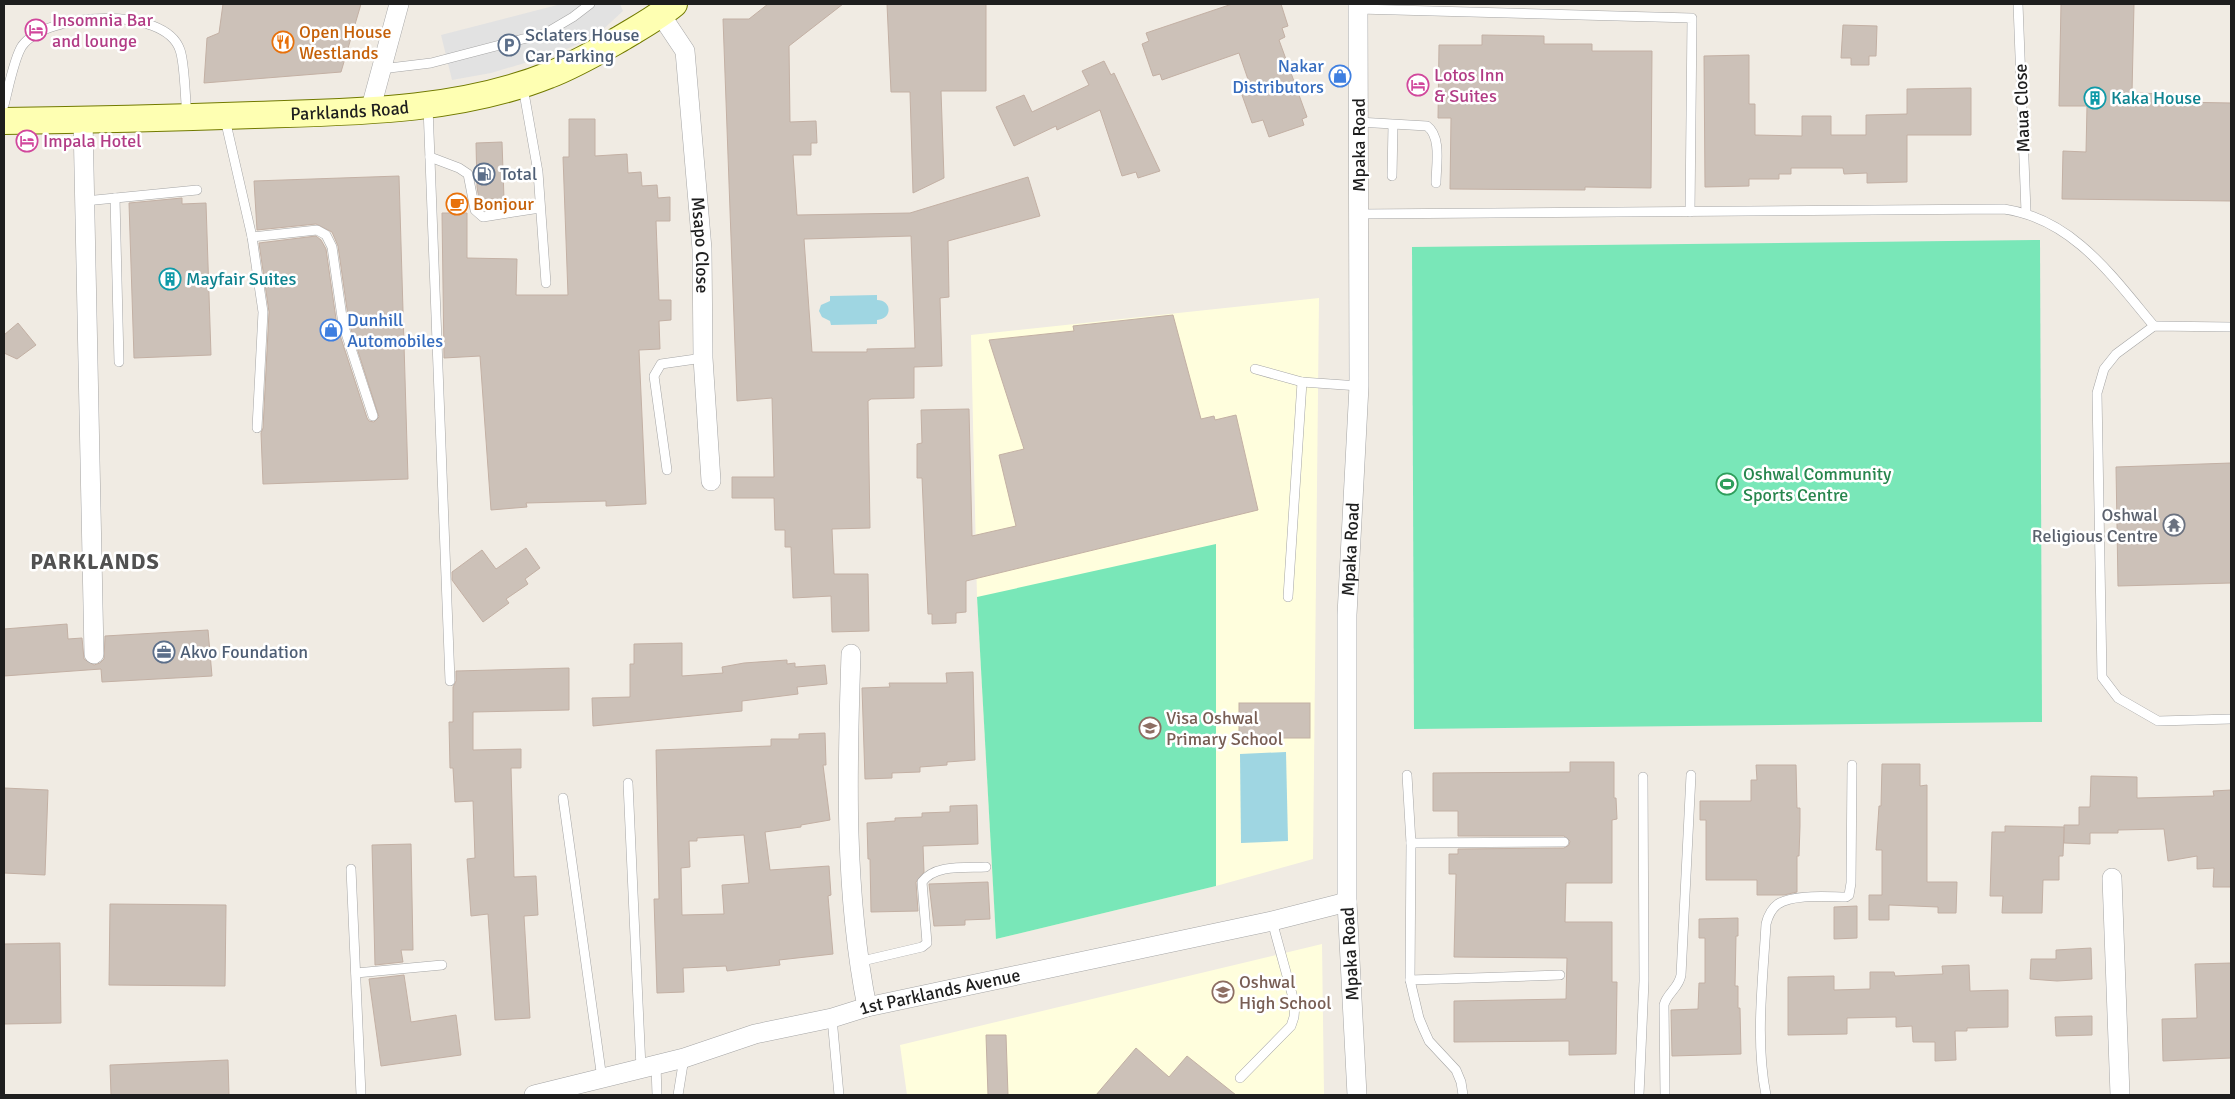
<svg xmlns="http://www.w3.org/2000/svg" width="2235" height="1099" font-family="Signika,sans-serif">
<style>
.education{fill:#fffedd}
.pitch{fill:#79e7b8}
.parking{fill:#e2e2e2}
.water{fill:#9fd6e2}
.building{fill:#ccc1b8;stroke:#c3b0a4;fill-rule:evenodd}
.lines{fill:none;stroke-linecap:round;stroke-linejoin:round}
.lane-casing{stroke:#a5a5a5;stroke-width:10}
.street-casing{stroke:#a5a5a5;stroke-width:20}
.secondary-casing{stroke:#727a00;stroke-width:28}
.lane{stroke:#fff;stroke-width:9}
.street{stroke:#fff;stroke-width:19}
.secondary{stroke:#feffb2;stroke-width:26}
.labels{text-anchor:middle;stroke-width:5;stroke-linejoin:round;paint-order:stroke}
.hotel-label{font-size:18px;fill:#b23c85;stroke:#fff;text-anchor:start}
.food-label{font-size:18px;fill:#c56008;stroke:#fff;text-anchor:start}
.service-label{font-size:18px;fill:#4e5e75;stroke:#fff;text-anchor:start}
.shop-label{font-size:18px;fill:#366cbe;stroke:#fff;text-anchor:end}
.culture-label{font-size:18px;fill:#0d838f;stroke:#fff;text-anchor:start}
.street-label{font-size:18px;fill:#1e1e1e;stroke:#fff}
.leisure-label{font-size:18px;fill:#27864d;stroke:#fff;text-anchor:start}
.worship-label{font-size:18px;fill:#5b616d;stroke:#fff;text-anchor:end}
.education-label{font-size:18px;fill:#785e54;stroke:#fff;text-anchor:start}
.district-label{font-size:22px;font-weight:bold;letter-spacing:1px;fill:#515151;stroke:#fff}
</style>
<rect width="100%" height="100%" fill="#f0ebe3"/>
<g class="education">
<path d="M1319 298 1313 859 1216 886 996 939 977 597 971 335Z"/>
<path d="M1322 944 1324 1095H907L900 1045Z"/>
</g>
<g class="pitch">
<path d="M2040 240 2042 722 1414 729 1412 247Z"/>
<path d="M1216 544V886L996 939 977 597Z"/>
</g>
<path class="parking" d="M561 4H620L623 11 596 36 555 54 491 73 452 80 441 35Z"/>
<g class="water">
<path d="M877 295V300C892 300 893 319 877 320V324L831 325 830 321 822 317 819 311 821 305 830 301V296Z"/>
<path d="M1286 752 1288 841 1241 843 1240 754Z"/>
</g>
<g class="building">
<path d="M223 4H361L341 72 204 83 207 38 219 33Z"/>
<path d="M768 4H843L789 46 790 122 816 121 817 143H811V155H793L797 215 910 213 1028 177 1040 216 948 241 949 297 940 298 942 366 914 367V398L871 399 868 401 870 528 832 529 834 574H868L869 631 832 632 831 596 793 598 791 547H785V530H775L774 498H732V477H774L772 398 737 401 723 19H749ZM911 236 915 348 867 349V352H812L804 239Z"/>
<path d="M887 4H986V91H941L944 178 913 193 910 92H891Z"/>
<path d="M1232 4H1281L1288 26 1282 28 1285 37 1279 40 1307 117 1302 119 1304 125 1269 137 1263 120 1252 123 1242 95 1252 91 1239 53 1162 80 1160 74 1153 76 1142 44 1149 41 1146 33Z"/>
<path d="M2061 4H2134L2132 93 2176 94V102L2231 103V201L2062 199 2063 151 2086 152 2087 106H2059Z"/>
<path d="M1843 25 1877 26 1876 56H1869V65H1851V58H1841Z"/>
<path d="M1482 35 1544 36V44H1592V51H1652L1651 188 1585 187V190L1450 189 1451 118H1438L1439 45H1482Z"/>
<path d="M1749 55V104H1755V135L1802 136V116H1831V135H1866V115L1907 114V89L1971 88V135H1907V182L1867 183V173L1844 174 1843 168H1791V174H1779V179H1749V186L1705 187 1704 56Z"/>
<path d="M1104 61 1111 75 1114 73 1160 171 1138 178 1136 172 1122 176 1100 110 1057 130 1056 126 1014 146 996 107 1024 95 1032 112 1089 85 1082 71Z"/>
<path d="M569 119H595V156L627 154 628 173 641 172 642 186 657 185 658 198 670 197V221H656L659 300H671V320L659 321 660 349 639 350 646 504 606 506V501L526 503 527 507 491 510 480 356 444 358 442 213H467V258L517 259 516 295H568L563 157H569Z"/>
<path d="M502 142 504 199H479L477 187 476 143Z"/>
<path d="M399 176 408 479 263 484 261 433 263 428 269 312 259 243 316 236 321 240 326 249 337 326 367 418 369 421 374 422 379 417 349 323 338 246 332 232 316 224 257 230 254 181Z"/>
<path d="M182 198V204L206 203 211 355 134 358 129 203Z"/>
<path d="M1173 315 1201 419 1214 416 1215 420 1236 415 1258 510 966 581V612L956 613V623L932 624V614H928L922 478H917V444L922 443 921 410 969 409 972 536 1016 526 999 455 1024 449 989 340 1074 331 1073 326Z"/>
<path d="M18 323 36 345 17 359 4 353V335Z"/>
<path d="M2231 463V583L2118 586 2116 467Z"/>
<path d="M526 548 540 568 525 579 528 584 506 599 509 603 483 622 452 580V572L482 550 496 569Z"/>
<path d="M67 624 68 639 82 638 84 659 94 665 100 663 104 659 105 636 208 630 212 676 102 682 101 669 4 676V629Z"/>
<path d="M682 643V676L723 673 722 667 744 663 787 660V664L795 663V667L825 665 827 684 797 687 798 694 742 701V711L593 726 592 698 630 697V664H634V644Z"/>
<path d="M569 668V710L473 712V750L521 749V768H511L514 877 536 876 538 915 524 916 530 1018 495 1020 488 914 471 916 467 859 475 858 473 801 455 802 453 768H450L449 722H453V687L456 681V671Z"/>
<path d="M973 672 975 760 947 762V765L920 767V772L892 773V778L865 779 862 688 890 687 889 683H947L946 673Z"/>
<rect x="1239" y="703" width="71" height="35"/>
<path d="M825 733 826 765H823L830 820 801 825V827L765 832 770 870 829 866 831 895 828 896 833 954 779 960 780 965 727 971 726 966 683 968 684 992 657 993 654 899H659L656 750 771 746V739H799V734ZM744 835 749 883 722 885 724 914 682 915 681 868 690 867 689 841H697V838Z"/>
<path d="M1570 762H1614V798H1616L1617 819 1612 820V883H1566L1565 922H1612V982H1617L1616 1054 1569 1055V1041L1454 1042V1001L1566 999 1567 958 1454 957 1456 874H1449V854H1458V849L1564 848 1569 845 1570 841 1564 836H1458V811H1433V773L1570 772Z"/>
<path d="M1882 764H1920V786L1927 785V882H1957L1956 913H1938V907L1889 905V920H1869V895H1882V850H1876L1879 806H1881Z"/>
<path d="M1756 765H1796L1797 808H1800V826L1799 856H1797V892L1784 895H1757V880H1706V820H1700V801H1751V780H1757Z"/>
<path d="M2091 776 2137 777V798L2214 796 2213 791 2231 790V887H2213L2214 868 2197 869V856L2168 861 2164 829 2118 830V833H2090V844L2064 843V825H2079V807H2090Z"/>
<path d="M4 788 48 790 45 875 4 873Z"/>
<path d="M977 805 978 844 923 846 924 872 916 882 918 911 871 912 870 859H868L867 823 895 821V818L922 817V813L950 812V806Z"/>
<path d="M2005 826 2064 827 2063 856H2059V880H2043L2042 913H2002L2003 896H1990L1992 832H2005Z"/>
<path d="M411 844 413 950H401L403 962 375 965 372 845Z"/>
<path d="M988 882 990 919 965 920V925L934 926 929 884Z"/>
<path d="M110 904 226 905 225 986 109 985Z"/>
<path d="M1857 906V938L1834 939V907Z"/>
<path d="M1738 918V936H1736L1735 986H1738V1008H1740L1741 1054 1672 1056 1671 1010 1698 1009 1699 983H1705V938H1699V919Z"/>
<path d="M60 943 61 1023 4 1024V944Z"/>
<path d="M2091 948 2092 979 2057 981 2030 979 2031 959H2056V950Z"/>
<path d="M2231 963V1058L2163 1061 2162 1019 2197 1018 2195 964Z"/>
<path d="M1969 965 1970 991 2008 990V1027L1967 1028V1031H1955L1956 1060 1935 1061V1042H1913L1912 1026 1896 1027V1017L1847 1018V1034L1788 1035V977L1834 976V990L1870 989V972H1894L1895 976 1943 974 1942 966Z"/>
<path d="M404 975 411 1022 456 1015 461 1055 381 1066 369 979Z"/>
<path d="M2092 1016V1035L2056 1036 2055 1017Z"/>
<path d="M986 1035H1006L1008 1095H988Z"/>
<path d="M1136 1048 1169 1077 1187 1056 1236 1095H1096Z"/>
<path d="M228 1060 229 1095H111L110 1065Z"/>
</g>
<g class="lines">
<g class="lane-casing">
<g id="lane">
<path d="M2018 4 2026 212"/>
<path d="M1358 9 1692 18 1690 212"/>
<path d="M381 69 431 63 546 33 573 17 590 4"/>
<path d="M523 87 538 172 546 283"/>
<path d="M4 105C8 90 14 58 22 46 46 12 165 5 180 50 185 64 185 99 187 115"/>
<path d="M428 107 450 681"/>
<path d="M225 119 252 237 263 312 257 428"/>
<path d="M1358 122 1427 126C1442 137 1436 166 1436 183"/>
<path d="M430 157 459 168 468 174 475 210 483 217 540 208"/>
<path d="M1392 176 1393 125"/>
<path d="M115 198 119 362"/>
<path d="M85 201 197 190"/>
<path d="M1359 214 2004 209C2073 219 2112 276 2154 326"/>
<path d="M252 237 317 230 326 235 332 247 343 324 373 416"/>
<path d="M2231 327 2154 326 2116 354 2104 369 2097 393 2102 677 2118 698 2158 721 2231 719"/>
<path d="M1255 369 1302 382 1359 386"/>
<path d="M667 470 654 376 661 364 703 358"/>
<path d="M1288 597 1302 382"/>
<path d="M1407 775 1411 843 1410 980 1419 1018 1424 1030 1429 1041 1456 1070 1461 1082 1463 1095"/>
<path d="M628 783 641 1068"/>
<path d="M563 798 602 1079"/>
<path d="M1411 843 1564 842"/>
<path d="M351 869 361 1095"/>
<path d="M858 962 922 947 927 943 922 882C935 864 965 868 986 867"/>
<path d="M356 973 442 965"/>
<path d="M1410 980 1560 975"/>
<path d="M832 1018 839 1095"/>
<path d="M656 1065 657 1095"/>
<path d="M1240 1078 1291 1026 1294 1017 1295 1005 1272 921"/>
<path d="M678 1095 684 1058"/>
<path d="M1639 1095 1644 981 1643 777"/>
<path d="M1665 1095 1664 1005C1667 993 1679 988 1681 975L1691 775"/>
<path d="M1766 1095C1755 1040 1763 980 1766 924 1768 916 1771 909 1778 904 1793 894 1828 897 1846 897L1849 895 1851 883 1852 765"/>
</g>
</g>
<g class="street-casing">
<g id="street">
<path id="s1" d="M661 15 685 51 702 249 703 358 711 481"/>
<path d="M370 111 399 4"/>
<path d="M83 120 94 654"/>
<path d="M851 654C847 772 844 891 867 1007"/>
<path d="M2112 878 2120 1095"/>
<path id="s2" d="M534 1095 684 1058 755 1034 832 1018 867 1007 1272 921 1347 902"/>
<path id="s3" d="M1357 1095 1347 902V615L1359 386 1358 4"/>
</g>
</g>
<g class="secondary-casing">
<g id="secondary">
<path id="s4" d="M4 121C87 120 170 118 254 115 351 112 457 112 549 75 573 66 597 52 620 39 638 28 657 18 674 4"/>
</g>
</g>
<use href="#lane" class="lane"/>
<use href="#street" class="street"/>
<use href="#secondary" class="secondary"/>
</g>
<defs>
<g id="hotel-ring" transform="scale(1.125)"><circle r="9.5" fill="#fff" stroke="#d1479c" stroke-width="1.5"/><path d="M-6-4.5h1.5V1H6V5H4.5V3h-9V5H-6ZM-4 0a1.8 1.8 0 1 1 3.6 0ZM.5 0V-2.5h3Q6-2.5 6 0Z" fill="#d1479c"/></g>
<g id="restaurant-ring" transform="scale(1.125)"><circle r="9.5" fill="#fff" stroke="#e8710a" stroke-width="1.5"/><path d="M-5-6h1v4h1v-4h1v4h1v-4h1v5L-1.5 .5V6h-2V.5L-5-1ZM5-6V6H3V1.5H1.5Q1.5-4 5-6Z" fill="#e8710a"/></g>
<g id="parking-ring" transform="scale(1.125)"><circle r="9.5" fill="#fff" stroke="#5c6f8a" stroke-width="1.5"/><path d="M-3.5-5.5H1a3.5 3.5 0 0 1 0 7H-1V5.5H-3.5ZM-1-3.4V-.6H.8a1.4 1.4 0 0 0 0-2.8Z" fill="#5c6f8a"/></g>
<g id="shop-ring" transform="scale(1.125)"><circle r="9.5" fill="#fff" stroke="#3f7fe0" stroke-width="1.5"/><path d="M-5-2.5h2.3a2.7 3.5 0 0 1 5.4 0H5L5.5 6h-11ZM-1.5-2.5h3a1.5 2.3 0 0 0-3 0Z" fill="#3f7fe0"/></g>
<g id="building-ring" transform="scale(1.125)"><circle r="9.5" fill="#fff" stroke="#0f9aa8" stroke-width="1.5"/><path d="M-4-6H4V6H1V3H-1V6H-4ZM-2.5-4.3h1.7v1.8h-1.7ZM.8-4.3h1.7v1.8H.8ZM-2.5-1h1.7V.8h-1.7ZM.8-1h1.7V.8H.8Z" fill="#0f9aa8"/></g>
<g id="fuel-ring" transform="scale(1.125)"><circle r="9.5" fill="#fff" stroke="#5c6f8a" stroke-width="1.5"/><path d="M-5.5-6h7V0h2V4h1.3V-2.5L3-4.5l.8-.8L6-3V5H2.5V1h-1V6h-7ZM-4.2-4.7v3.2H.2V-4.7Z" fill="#5c6f8a"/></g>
<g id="cafe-ring" transform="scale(1.125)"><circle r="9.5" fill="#fff" stroke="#e8710a" stroke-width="1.5"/><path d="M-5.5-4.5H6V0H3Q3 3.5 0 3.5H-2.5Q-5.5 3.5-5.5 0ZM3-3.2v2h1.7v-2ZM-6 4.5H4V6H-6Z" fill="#e8710a"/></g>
<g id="stadium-ring" transform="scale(1.125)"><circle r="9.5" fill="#fff" stroke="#2e9e5b" stroke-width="1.5"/><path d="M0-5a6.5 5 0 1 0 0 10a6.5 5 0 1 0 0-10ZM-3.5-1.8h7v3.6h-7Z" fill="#2e9e5b"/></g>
<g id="temple-ring" transform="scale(1.125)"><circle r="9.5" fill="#fff" stroke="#6b7280" stroke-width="1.5"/><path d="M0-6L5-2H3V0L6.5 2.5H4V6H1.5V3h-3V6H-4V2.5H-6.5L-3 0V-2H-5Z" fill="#6b7280"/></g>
<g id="office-ring" transform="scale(1.125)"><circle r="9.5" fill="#fff" stroke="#5c6f8a" stroke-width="1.5"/><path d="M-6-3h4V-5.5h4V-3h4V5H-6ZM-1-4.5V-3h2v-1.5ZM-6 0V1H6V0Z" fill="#5c6f8a"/></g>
<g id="school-ring" transform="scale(1.125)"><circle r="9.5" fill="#fff" stroke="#8d6e63" stroke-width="1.5"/><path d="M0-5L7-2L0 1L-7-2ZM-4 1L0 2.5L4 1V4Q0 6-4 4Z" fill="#8d6e63"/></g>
</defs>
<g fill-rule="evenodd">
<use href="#hotel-ring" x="36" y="30"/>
<use href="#restaurant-ring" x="283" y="42"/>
<use href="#parking-ring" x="509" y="45"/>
<use href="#shop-ring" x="1340" y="76"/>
<use href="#hotel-ring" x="1418" y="85"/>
<use href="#building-ring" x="2095" y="98"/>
<use href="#hotel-ring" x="27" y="141"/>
<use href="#fuel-ring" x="484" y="174"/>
<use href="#cafe-ring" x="457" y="204"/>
<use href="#building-ring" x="170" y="279"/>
<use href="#shop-ring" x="331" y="330"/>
<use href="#stadium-ring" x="1727" y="484"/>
<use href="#temple-ring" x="2174" y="525"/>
<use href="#office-ring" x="164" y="652"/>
<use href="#school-ring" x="1150" y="728"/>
<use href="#school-ring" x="1223" y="992"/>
</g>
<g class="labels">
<g class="hotel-label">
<text x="52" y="26">Insomnia Bar<tspan x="52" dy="21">and lounge</tspan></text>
<text x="1434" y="81">Lotos Inn<tspan x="1434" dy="21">&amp; Suites</tspan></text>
<text x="43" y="147">Impala Hotel</text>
</g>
<g class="food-label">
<text x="299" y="38">Open House<tspan x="299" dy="21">Westlands</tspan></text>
<text x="473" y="210">Bonjour</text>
</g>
<g class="service-label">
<text x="525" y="41">Sclaters House<tspan x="525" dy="21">Car Parking</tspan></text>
<text x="500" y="180">Total</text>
<text x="180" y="658">Akvo Foundation</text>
</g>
<g class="shop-label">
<text x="1324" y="72">Nakar<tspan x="1324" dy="21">Distributors</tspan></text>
<text x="347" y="326" text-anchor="start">Dunhill<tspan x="347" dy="21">Automobiles</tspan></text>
</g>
<g class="culture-label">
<text x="2111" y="104">Kaka House</text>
<text x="186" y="285">Mayfair Suites</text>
</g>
<g class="street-label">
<text transform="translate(2022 108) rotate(-92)" y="6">Maua Close</text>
<text dy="6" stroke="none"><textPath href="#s4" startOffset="346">Parklands Road</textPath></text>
<text transform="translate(1359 145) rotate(-90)" y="6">Mpaka Road</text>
<text dy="6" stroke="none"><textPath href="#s1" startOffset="238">Msapo Close</textPath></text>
<text dy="6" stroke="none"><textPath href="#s3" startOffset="546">Mpaka Road</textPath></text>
<text transform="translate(1350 954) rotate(-93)" y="6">Mpaka Road</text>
<text dy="6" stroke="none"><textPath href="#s2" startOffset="419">1st Parklands Avenue</textPath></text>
</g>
<g class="leisure-label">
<text x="1743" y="480">Oshwal Community<tspan x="1743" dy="21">Sports Centre</tspan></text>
</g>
<g class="worship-label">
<text x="2158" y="521">Oshwal<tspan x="2158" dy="21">Religious Centre</tspan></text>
</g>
<g class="education-label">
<text x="1166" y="724">Visa Oshwal<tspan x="1166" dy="21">Primary School</tspan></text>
<text x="1239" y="988">Oshwal<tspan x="1239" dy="21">High School</tspan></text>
</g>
<g class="district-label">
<text x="95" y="569">PARKLANDS</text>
</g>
</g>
<rect width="2235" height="1099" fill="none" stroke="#1e1e1e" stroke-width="10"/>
</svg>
